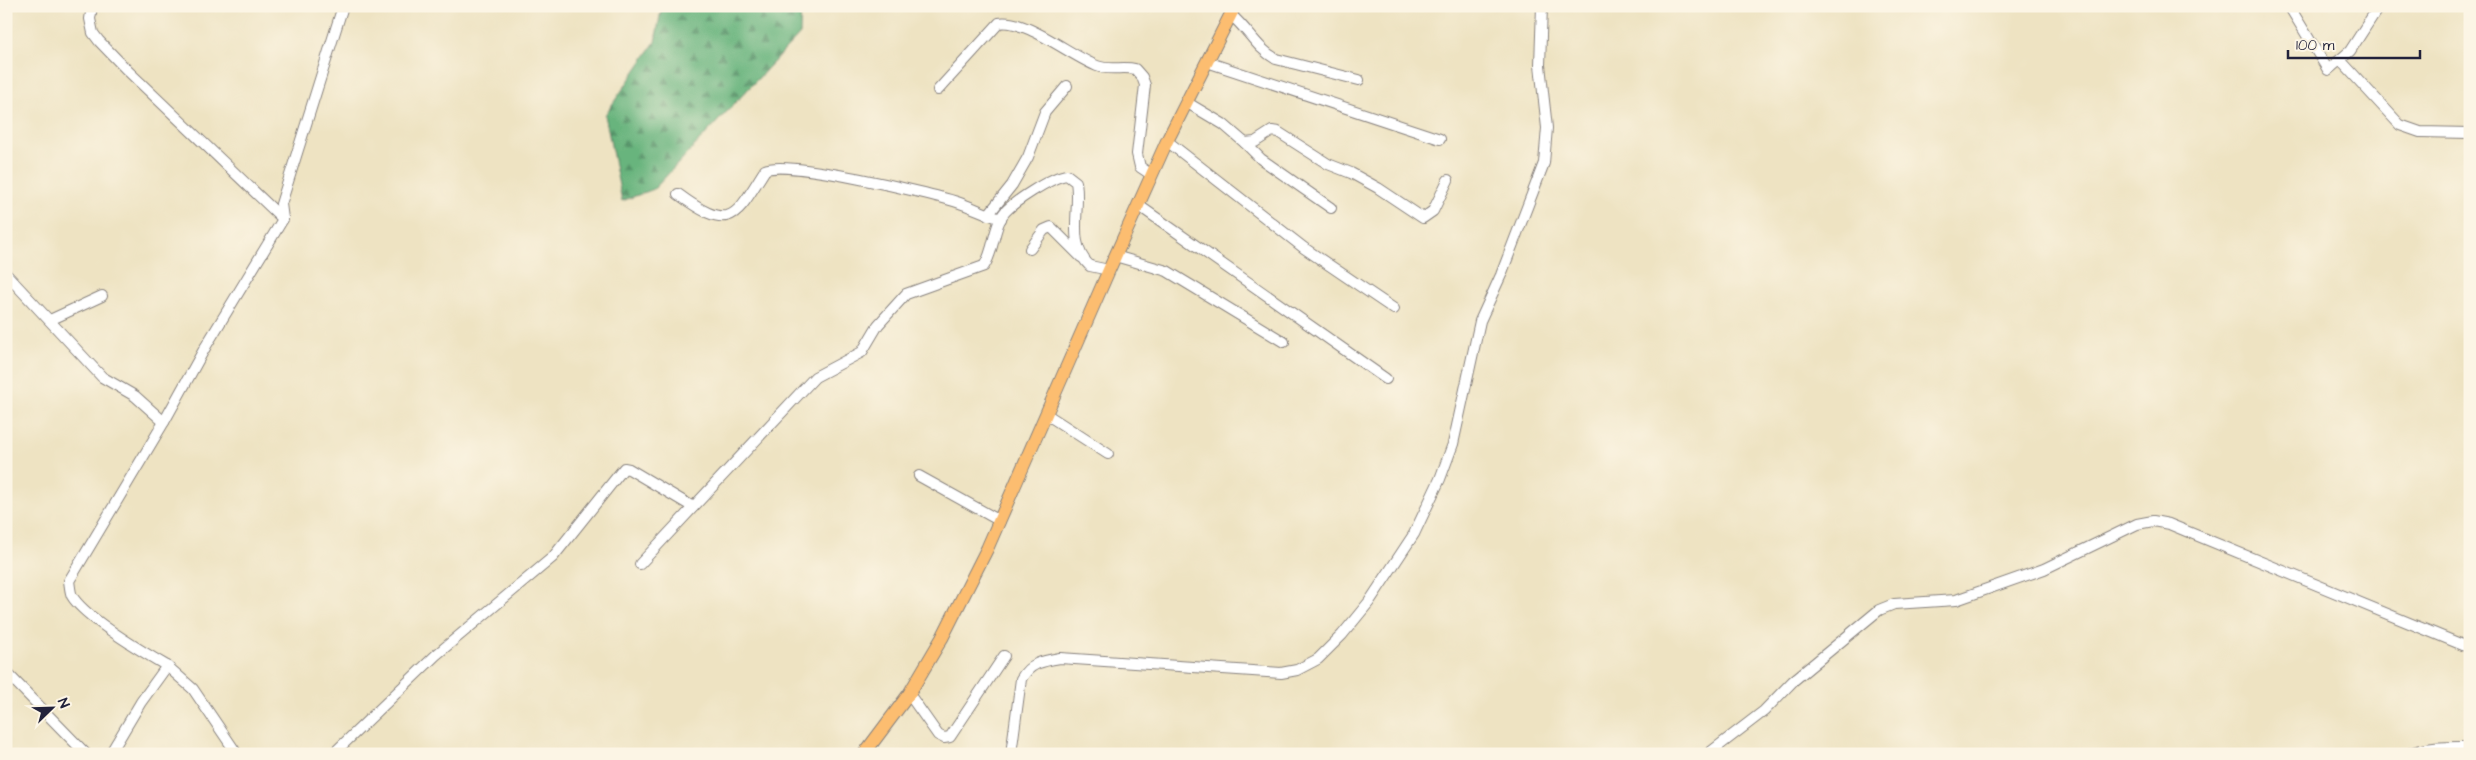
<svg xmlns="http://www.w3.org/2000/svg" width="2476" height="760" font-family="'Architects Daughter',sans-serif">
<style>
.forest{fill:url(#forest-firs);stroke:#456b5c}
.lines{fill:none;stroke-linecap:round;stroke-linejoin:round}
.minor-casing{stroke:#88827e;stroke-width:12}
.major-casing{stroke:#88827e;stroke-width:14}
.minor{stroke:#fff;stroke-width:10}
.major{stroke:#fcbd6f;stroke-width:12}
</style>
<defs>
<pattern id="forest-firs" width="22" height="20" patternUnits="userSpaceOnUse" patternTransform="scale(1.25)"><rect width="22" height="20" fill="#68b47d"/><path d="M5 1l3.5 6h-7zM16 11l3.5 6h-7z" fill="#559268"/></pattern>
</defs>
<rect width="100%" height="100%" fill="#fcf5e5"/>
<filter id="ink" filterUnits="userSpaceOnUse"><feTurbulence type="fractalNoise" baseFrequency=".02" numOctaves="2"/><feDisplacementMap in="SourceGraphic" scale="10" xChannelSelector="R" yChannelSelector="G"/><feConvolveMatrix kernelMatrix="1 2 1 2 8 2 1 2 1" color-interpolation-filters="sRGB"/></filter>
<filter id="wash" filterUnits="userSpaceOnUse"><feTurbulence type="fractalNoise" baseFrequency=".0096" numOctaves="4" result="noise"/><feDisplacementMap in="SourceGraphic" scale="20" xChannelSelector="R" yChannelSelector="G"/><feGaussianBlur stdDeviation="1.12" result="paint"/><feColorMatrix in="noise" values="0 0 0 0 0 0 0 0 0 0 0 0 0 0 0 0 0 1.4 0 .05"/><feComposite in="paint" operator="in"/></filter>
<g filter="url(#wash)">
<rect width="100%" height="100%" fill="#eee3c2"/>
<path class="forest" d="M662 6H801L800 34 654 189 622 201 605 115 655 42Z"/>
</g>
<g filter="url(#ink)">
<g class="lines">
<g class="minor-casing">
<g id="minor">
<path d="M92 6 90 19 93 33 99 41 127 70 283 219"/>
<path d="M2289 6 2328 70 2350 51 2379 6"/>
<path d="M2468 6 2470 11"/>
<path d="M1231 15C1248 29 1257 49 1276 59L1359 80"/>
<path d="M2341 61 2400 125 2420 132 2470 133"/>
<path d="M1207 62 1440 139"/>
<path d="M938 90 999 23C1025 18 1071 56 1097 66 1110 71 1123 66 1135 69L1142 77 1145 85 1137 154 1140 167 1152 175"/>
<path d="M1186 102 1223 124 1245 143 1255 142 1272 131 1278 132 1328 164 1351 173 1378 188 1423 218 1433 211 1448 180"/>
<path d="M1167 141 1304 248 1394 309"/>
<path d="M1245 143 1261 159 1331 208"/>
<path d="M678 194C732 234 735 217 765 170 785 159 929 193 957 202 972 207 986 214 1001 219"/>
<path d="M1138 205 1386 379"/>
<path d="M988 215 1012 185 1028 157 1045 112 1067 86"/>
<path d="M1030 249 1044 230 1051 227 1081 257"/>
<path d="M1115 256 1167 271 1284 342"/>
<path d="M6 274 102 377 135 396 164 422"/>
<path d="M50 320 102 296"/>
<path d="M1046 414 1108 454"/>
<path d="M919 476 1000 521"/>
<path d="M640 564 815 377 862 352 878 325 906 294 984 266C994 251 993 231 1002 216 1009 204 1053 176 1067 175L1076 182C1081 209 1066 244 1090 266L1109 270"/>
<path d="M167 666 193 689 237 754"/>
<path d="M6 672 86 754"/>
<path d="M909 694 938 735 944 738 950 737 1004 656"/>
<path d="M110 754 141 702 167 666C143 652 85 618 72 596 70 592 70 586 69 581L164 422 206 346 283 219 281 204 343 6"/>
<path d="M333 754 436 655 553 557 624 468 629 469 693 507"/>
<path d="M1011 754 1021 679C1030 663 1042 661 1060 658L1281 673 1297 670 1318 659 1342 635 1369 602 1414 534 1440 479 1453 444 1480 321 1501 275 1544 163 1547 128 1540 65 1542 6"/>
<path d="M1708 754 1764 711 1793 681 1879 610 1894 604 1956 600 2044 569 2137 524 2153 521 2169 524 2470 648"/>
<path d="M2409 754C2428 746 2449 747 2470 747"/>
</g>
</g>
<g class="major-casing">
<path id="major" d="M864 754 909 694 942 638 987 549 1109 270 1167 141 1235 6"/>
</g>
<use href="#minor" class="minor"/>
<use href="#major" class="major"/>
</g>
</g>
<rect width="2476" height="760" fill="none" stroke="#fcf5e5" stroke-width="25"/>
<g transform="translate(52 708) rotate(67)" stroke="#fcf5e5" stroke-width="4" paint-order="stroke">
<path d="M0-4L9 19L0 12L-9 19Z" fill="#22223b"/>
<text y="-8" font-size="14" font-weight="bold" text-anchor="middle" fill="#22223b">N</text>
</g>
<path d="M2288 50v8h132v-8" fill="none" stroke="#22223b" stroke-width="2.5"/>
<text x="2296" y="50" font-size="15" fill="#22223b" stroke="#fcf5e5" stroke-width="4" paint-order="stroke">100 m</text>
</svg>
